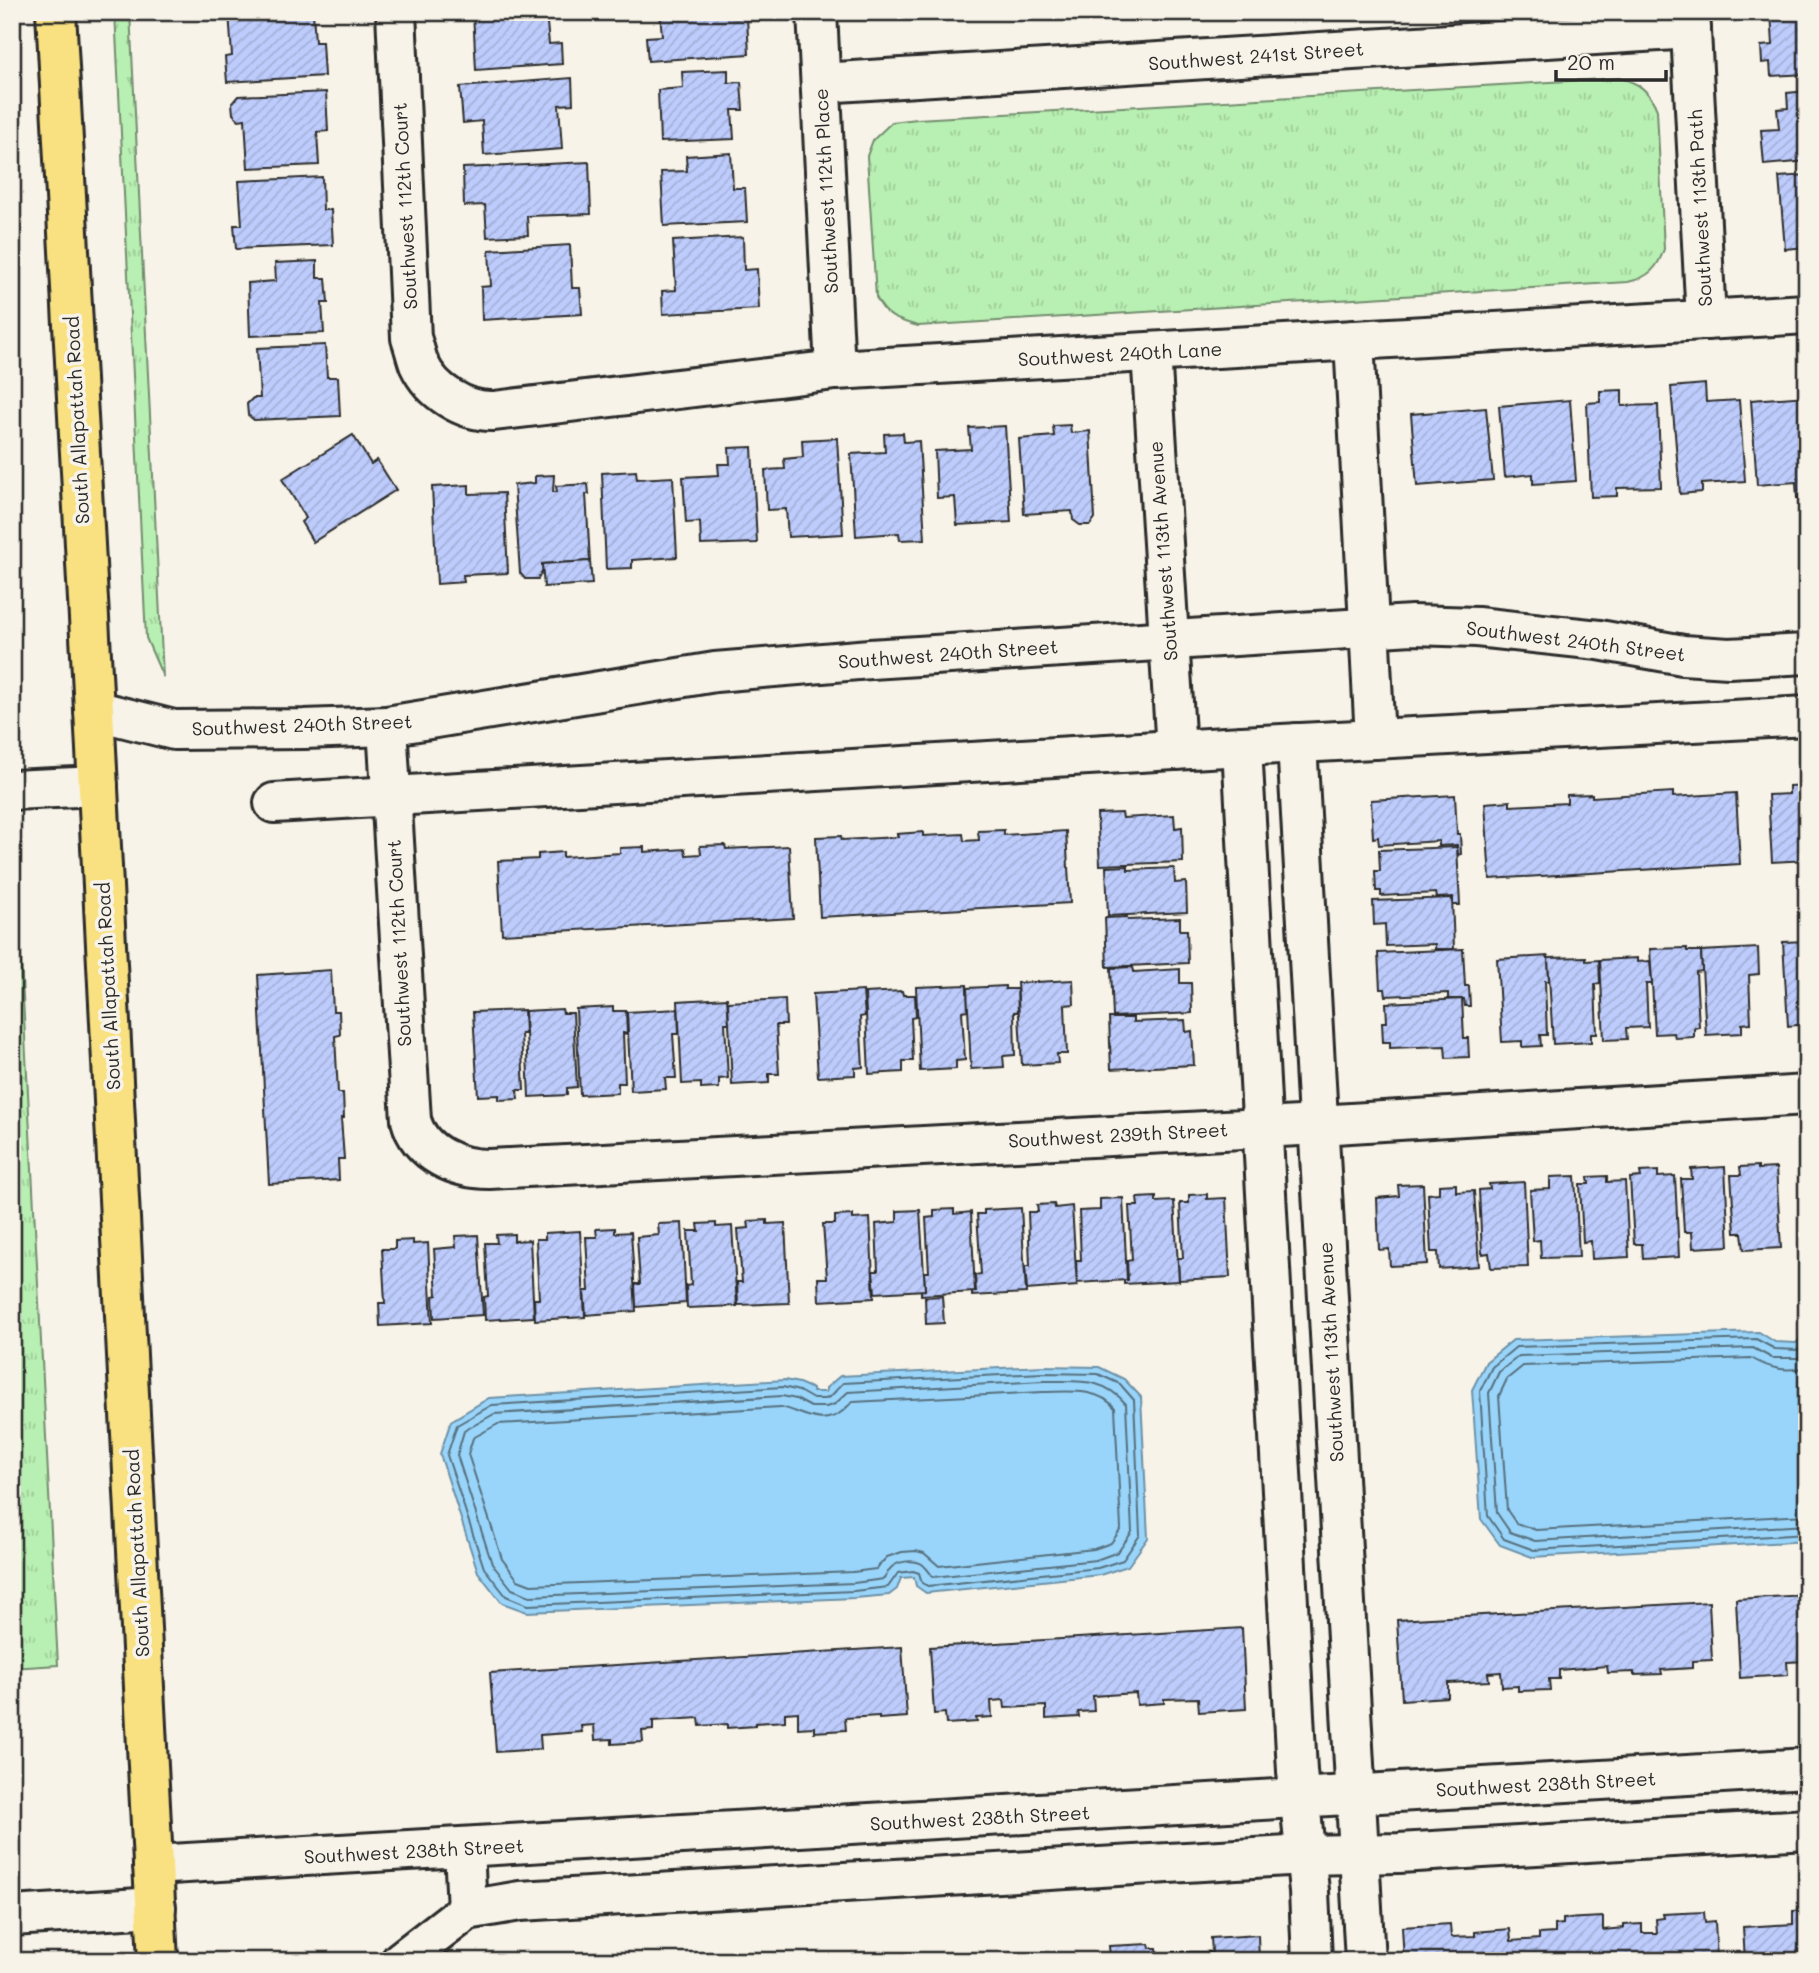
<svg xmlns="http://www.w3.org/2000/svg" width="1819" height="1973" font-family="Mali,sans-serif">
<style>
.grass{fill:url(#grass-tufts);stroke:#728d6e;stroke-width:2}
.water{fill:#99d5fa;stroke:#6d91a7;stroke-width:2}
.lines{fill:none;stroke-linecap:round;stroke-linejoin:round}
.shore{stroke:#576f7e;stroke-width:2}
.building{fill:url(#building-hatch);stroke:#2b2b2b;stroke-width:2}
.minor-casing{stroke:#2b2b2b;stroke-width:44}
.major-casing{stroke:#2b2b2b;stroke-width:44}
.path{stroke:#2b2b2b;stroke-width:4.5;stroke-dasharray:7 5;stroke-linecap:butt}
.minor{stroke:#f7f3e8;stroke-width:38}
.major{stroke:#f9e181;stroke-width:38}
.labels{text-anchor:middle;stroke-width:7;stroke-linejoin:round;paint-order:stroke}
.street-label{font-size:19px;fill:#2b2b2b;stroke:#f7f3e8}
</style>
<defs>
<pattern id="grass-tufts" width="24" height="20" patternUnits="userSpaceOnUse" patternTransform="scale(1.75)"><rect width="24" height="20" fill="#b8efb2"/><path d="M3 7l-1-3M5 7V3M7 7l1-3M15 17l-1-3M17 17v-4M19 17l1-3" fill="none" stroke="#9ecd99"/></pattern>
<pattern id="building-hatch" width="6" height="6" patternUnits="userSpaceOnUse" patternTransform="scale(1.75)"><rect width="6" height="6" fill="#bdccfc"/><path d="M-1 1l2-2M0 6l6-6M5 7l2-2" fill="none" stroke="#a3afd8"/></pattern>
</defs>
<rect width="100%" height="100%" fill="#f7f3e8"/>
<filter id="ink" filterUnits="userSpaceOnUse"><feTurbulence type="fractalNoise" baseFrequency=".0143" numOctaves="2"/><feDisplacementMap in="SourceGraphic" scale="14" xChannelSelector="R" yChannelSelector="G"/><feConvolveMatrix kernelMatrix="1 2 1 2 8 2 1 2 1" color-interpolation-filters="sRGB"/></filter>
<g filter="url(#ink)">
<g class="grass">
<path d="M115 12H130L163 677 146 638Z"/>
<path d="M1619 78C1638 82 1650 91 1657 110L1664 249C1658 268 1648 278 1628 282L918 326C897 320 886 318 876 297L867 156 873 140 892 122 917 119Z"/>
<path d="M12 868 16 874 17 884 58 1665 12 1668Z"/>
</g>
<g class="water">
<path d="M1759 1332 1775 1342 1796 1343 1807 1333V1541L1532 1557 1500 1545 1481 1519 1472 1390 1486 1362 1513 1340Z"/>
<path d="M1043 1366 1099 1367 1124 1379 1141 1397 1148 1538 1128 1566 1100 1575 926 1593 916 1586 914 1577 901 1578 897 1589 889 1595 855 1598 527 1612 502 1603 478 1572 440 1454 451 1421 489 1398 785 1380 799 1383 813 1389V1392H826V1388L840 1376Z"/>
</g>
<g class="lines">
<g class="shore">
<path d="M1807 1343 1798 1350 1775 1349 1756 1339 1516 1347 1492 1367 1480 1391 1488 1516 1504 1539 1534 1550 1807 1534"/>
<path d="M1807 1355 1798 1358H1772L1753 1348 1519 1356 1499 1372 1489 1393 1497 1513 1510 1532 1535 1541 1807 1525"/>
<path d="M1807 1367C1785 1373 1769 1368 1751 1358L1523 1366 1507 1379 1499 1396 1507 1510 1516 1523 1536 1530 1807 1515"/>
<path d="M1043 1373 1098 1374 1120 1384 1134 1400 1140 1535 1123 1560 1098 1568 928 1586 922 1583 919 1573 913 1571 898 1573 888 1587 854 1591 528 1605 506 1596 484 1568 447 1455 457 1425 492 1405 783 1387 799 1391 813 1399H825L831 1396 843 1383Z"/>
<path d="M1043 1381C1077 1382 1102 1376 1126 1404L1132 1532 1118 1552 1096 1560 933 1577C930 1573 927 1568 922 1564 914 1559 896 1561 890 1569 887 1572 886 1575 884 1579L854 1583 530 1596 512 1589 492 1564 457 1455 464 1431 494 1414 782 1396 796 1399 811 1407H826L835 1404 848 1392Z"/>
<path d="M1043 1392C1068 1392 1098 1387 1115 1408L1121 1529 1111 1543 1094 1549 939 1566 924 1553 916 1551 902 1552 887 1557 876 1569 853 1572 531 1585 518 1580 502 1559 468 1454 473 1438 498 1424 781 1407C800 1411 820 1427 840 1413 845 1410 848 1405 853 1402Z"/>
</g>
</g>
<g class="building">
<path d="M229 12H313L315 42H322L324 76 227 82 225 57 232 56Z"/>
<path d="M473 12H546L549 44 561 43 562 64 476 70Z"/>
<path d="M660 12H732V18H747L749 54 648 61 646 37 662 36Z"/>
<path d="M1771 12H1807V74L1771 76 1770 62 1762 63 1761 46 1773 45Z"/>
<path d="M728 70V83L741 82 743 110H732L734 139 660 142 658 90 683 88 682 72Z"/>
<path d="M572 78 573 104 559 105 562 149 484 155 482 121 463 123 460 87Z"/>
<path d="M1807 91V161L1764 165 1761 130 1779 129 1777 109 1788 108 1787 93Z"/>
<path d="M326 92 328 131 317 132 319 165 248 168 245 119 239 120 233 114 232 103 238 96Z"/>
<path d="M731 153 733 188H745L747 222 664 226 661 172 687 171 686 156Z"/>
<path d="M589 162 591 214 527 216 528 235 487 237 485 205 464 206 463 168Z"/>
<path d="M1807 175V247L1785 249 1779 177Z"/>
<path d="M322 177 323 210H331L333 245 236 249 234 225H242L239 181Z"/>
<path d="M743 237 744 270 757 269 759 309 663 314 662 291 676 290 673 241Z"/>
<path d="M570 245 572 288H580L582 314 482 320 481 287 491 286 489 250Z"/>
<path d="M317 261V278H326L328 303H322L324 333 250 336 248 283 276 281 275 263Z"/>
<path d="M325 345 327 377H338L340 416 254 420 248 415 247 404 253 398H260L257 348Z"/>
<path d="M1705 384 1706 402 1739 400 1745 481 1702 484V492L1680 494 1671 387Z"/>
<path d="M1622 390V406L1658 405 1661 487 1617 488V496L1591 497 1587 403 1600 402V391Z"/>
<path d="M1807 396V497L1797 498 1796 482 1757 485 1751 400Z"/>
<path d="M1570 400 1576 481 1533 484V474L1505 477 1499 406Z"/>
<path d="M1486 408 1493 480 1417 486 1411 414Z"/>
<path d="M1070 425 1071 433 1090 431 1095 518 1090 525H1080L1073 520 1072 511 1024 514 1019 439 1054 436 1053 426Z"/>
<path d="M1005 426 1011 522 957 525 955 497 937 498 935 451 971 449 969 428Z"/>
<path d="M903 433 904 442 919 441 925 539 900 540 899 533 856 536 851 454 885 452 884 434Z"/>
<path d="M353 435 371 464 377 460 396 490 313 542 301 522 306 518 282 479Z"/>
<path d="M837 438 843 534 788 537 786 509 767 510 765 470 785 469 784 459 803 457 802 440Z"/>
<path d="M752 447 757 543 701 545 700 522 686 523 683 477 719 475 718 464H730L729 448Z"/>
<path d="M636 471 637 479 673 477 677 557 632 560V568L606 569 602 473Z"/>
<path d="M554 475 553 492H557L556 486 588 484 589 494H586L590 561 542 564 543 570 538 579H525L520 573 514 485 535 483V476Z"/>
<path d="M469 485V494L504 493 508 573 463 575 464 582 437 584 432 487Z"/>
<path d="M590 561 592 584 544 587 542 564Z"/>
<path d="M1807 785V860L1772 862 1768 795 1789 794V786Z"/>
<path d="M1673 792V797L1736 793 1740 864 1490 879 1485 803 1510 801V806L1567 803V795L1592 794V797Z"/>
<path d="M1455 795 1457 834H1460L1461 854 1458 855 1457 845 1439 846V841L1379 845 1378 837 1373 838 1371 800Z"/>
<path d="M1122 813 1123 818 1174 815 1175 828 1182 827 1183 862 1100 865 1097 814Z"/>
<path d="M1004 830V835L1066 831 1070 903 820 917 816 837 841 836 842 840 898 837 897 834 923 832V836L963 834 964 841 979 840 978 831Z"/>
<path d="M725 845 726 849 789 846 793 918 502 934 498 861 538 859V854L563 852V857L620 853V848L644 847V852L685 849 686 855 701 854 700 846Z"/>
<path d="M1457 847 1460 905H1453V897L1437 898 1436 893 1381 896V891H1376L1375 871H1380L1379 850Z"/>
<path d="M1128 866V870L1174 868 1175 883 1186 882 1187 912 1108 916 1106 867Z"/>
<path d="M1452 898 1454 949H1435V944L1386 946 1385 924 1374 925 1373 901Z"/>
<path d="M1127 917 1128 920 1180 918V930H1187L1188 963 1107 967 1105 918Z"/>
<path d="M1807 941V1024L1788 1026 1783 942Z"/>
<path d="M1687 948V951H1701L1702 971 1696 972 1699 1027 1694 1028V1037L1675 1038 1674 1033 1655 1034 1650 949Z"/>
<path d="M1758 948 1759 974 1749 975 1751 1023 1742 1024V1033L1706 1035 1701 951Z"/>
<path d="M1463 949 1465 986H1469L1470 1006H1465L1464 999H1448V993L1386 996 1385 989H1380L1378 953Z"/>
<path d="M1548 956 1549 981H1545L1547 1035H1540L1541 1046 1522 1047V1041L1502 1042 1497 959Z"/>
<path d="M1586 957V961L1599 960 1600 983 1595 984 1597 1034H1591V1042L1553 1044 1548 958Z"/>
<path d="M1637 958V962L1650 961 1652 984H1646L1648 1027 1626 1028 1627 1039 1604 1040 1600 960Z"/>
<path d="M1133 967 1134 972 1180 969V983H1191L1192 1013 1113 1017 1111 968Z"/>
<path d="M331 970 333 1011H339L340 1035 335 1036 338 1093H343L344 1118H341L344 1159H338L339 1180 269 1184 258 975Z"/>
<path d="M1073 980 1074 1004 1065 1005 1067 1054H1057L1058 1063 1022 1065 1017 983Z"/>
<path d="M967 985 968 1010 962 1011 965 1060 956 1061V1069L920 1071 916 987Z"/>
<path d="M1005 986V989H1017L1018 1012H1014L1015 1055 1003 1056 1004 1067 971 1069 967 988Z"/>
<path d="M863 991 865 1016 860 1017 863 1067 855 1068V1075L818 1077 813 994Z"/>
<path d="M902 991 903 995H915L916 1017 911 1018 913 1061H903V1072L869 1074 865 993Z"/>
<path d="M727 998 729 1023H725L728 1078 719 1079V1088L701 1089V1083L682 1084 678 1001Z"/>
<path d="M785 999 786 1025H776L779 1074H769V1083L732 1085 728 1002Z"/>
<path d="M1462 999 1464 1038H1468L1469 1057 1446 1058 1445 1046 1390 1048V1042H1383L1382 1022H1387L1386 1003Z"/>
<path d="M613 1007V1011H626L627 1034 623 1033 625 1083H618V1093L580 1095 576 1009Z"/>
<path d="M562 1009 563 1013H573L577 1087 567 1088V1095L529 1097 525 1011Z"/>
<path d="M678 1009 679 1034H673L676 1078H665L666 1089 631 1091 627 1012Z"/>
<path d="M524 1010 525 1034H521L524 1090H517L518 1099 499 1100V1095L478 1096 473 1012Z"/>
<path d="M1109 1018H1133V1022L1185 1020 1186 1032 1192 1031 1194 1065 1111 1069Z"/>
<path d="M1758 1166V1169L1776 1168 1781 1248 1744 1250 1742 1233H1735L1731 1175H1741L1740 1167Z"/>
<path d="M1725 1167 1729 1246 1693 1248 1692 1232H1684L1681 1179H1692L1691 1169Z"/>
<path d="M1658 1171V1177L1675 1176 1679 1257 1643 1259 1642 1244H1634L1630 1178 1641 1177 1640 1172Z"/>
<path d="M1575 1176 1579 1257 1541 1258 1540 1240 1533 1241 1530 1190 1550 1189V1177Z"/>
<path d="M1607 1176V1182L1625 1181 1629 1257 1592 1259 1591 1241 1583 1242 1580 1184H1589L1588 1177Z"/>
<path d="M1524 1182 1528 1267 1491 1268 1489 1253 1482 1254 1479 1190 1490 1189 1489 1184Z"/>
<path d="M1423 1184 1427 1264 1390 1266 1389 1249 1379 1250 1377 1198 1399 1196 1398 1185Z"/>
<path d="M1456 1184V1192L1474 1191 1479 1266 1439 1269 1438 1252H1431L1428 1194 1439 1193V1185Z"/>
<path d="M1207 1194V1199L1226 1198 1230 1277 1179 1280 1178 1258H1183L1180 1203H1189V1195Z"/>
<path d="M1156 1197V1202L1174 1201 1179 1281 1124 1284V1280H1128L1127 1261 1132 1260 1129 1206H1138L1137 1198Z"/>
<path d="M1123 1198 1127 1280 1077 1283 1076 1260H1081L1079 1211 1100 1210V1199Z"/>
<path d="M1054 1204 1055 1208 1072 1206 1077 1286 1027 1290 1025 1266H1030L1028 1212H1038L1037 1205Z"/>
<path d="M1021 1208 1026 1293 972 1296V1292H976L975 1275 981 1274 977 1214H984V1210Z"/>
<path d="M954 1209V1214L971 1212 975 1292 921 1295V1290H925L924 1272H929L926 1218 934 1217V1210Z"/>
<path d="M920 1210 925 1290 875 1293 873 1271H878L876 1224 897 1222V1211Z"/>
<path d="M853 1215V1219L870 1218 874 1298 819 1301 818 1278H827L823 1224H835V1216Z"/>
<path d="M767 1220V1224L785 1223 789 1303 738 1305 737 1282H742L738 1229 749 1228 748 1221Z"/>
<path d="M682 1223 686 1303 636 1307 635 1284H640L637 1237 659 1235 658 1224Z"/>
<path d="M716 1223V1227L732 1226 737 1306 687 1308 686 1286 691 1285 688 1231H699L698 1224Z"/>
<path d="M615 1228V1233L631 1232 636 1311 586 1315 584 1291H589L586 1237H597L596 1229Z"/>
<path d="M580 1231 585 1317 535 1320 534 1299H539L536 1239H545V1233Z"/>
<path d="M514 1234V1241L530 1240 534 1317 485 1320 484 1297 488 1296 485 1243H497L496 1235Z"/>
<path d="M478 1235 483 1315 434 1318 433 1296 437 1295 434 1249 456 1247 455 1236Z"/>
<path d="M413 1240V1244L428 1243 432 1323 380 1326 379 1303H385L382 1249H395V1241Z"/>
<path d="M942 1296 944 1323 926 1324 925 1297Z"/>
<path d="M1807 1595V1661L1787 1662 1788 1675 1740 1678 1736 1599Z"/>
<path d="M1709 1602 1712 1660 1692 1661V1668L1661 1670 1662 1674 1634 1675V1672L1608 1673 1607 1666 1559 1670V1679H1549L1550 1690 1518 1691V1686L1502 1687 1501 1672 1488 1673 1489 1681 1448 1683V1697L1402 1700 1397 1620Z"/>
<path d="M1242 1628 1246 1709 1199 1712 1198 1698 1164 1699V1703L1137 1705 1136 1693 1093 1696 1094 1711 1078 1712 1079 1717 1046 1719V1706L1005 1708 1004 1700 991 1701 992 1717 976 1718 977 1722 946 1724 945 1713 934 1714 930 1647Z"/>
<path d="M902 1647 907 1717 879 1719V1716L845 1718 846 1730 814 1732V1727L798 1728V1712L785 1713V1721L755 1723V1726L727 1728V1724L700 1726 699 1718 653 1721V1730L642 1731 643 1742 612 1744V1739L595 1740 594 1725 581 1726 582 1732 540 1735 541 1749 496 1752 490 1673Z"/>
<path d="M1807 1910V1961H1745L1743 1927 1793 1924V1911Z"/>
<path d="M1704 1912 1705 1922 1715 1921 1717 1961H1404L1402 1927 1450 1924 1451 1937 1475 1936V1932L1510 1929 1511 1941 1539 1939V1934L1555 1933V1925L1563 1924V1919L1603 1917V1930L1624 1928V1925L1642 1924V1933H1657L1656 1919 1664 1918 1663 1914Z"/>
<path d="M1258 1935 1259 1961H1164L1172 1960V1952H1212L1211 1938Z"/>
<path d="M1149 1944 1150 1948H1157L1158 1961H1103V1957H1110L1109 1946Z"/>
</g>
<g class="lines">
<g class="minor-casing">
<g id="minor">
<path d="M396 12 411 338C414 346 416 356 419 364 432 392 464 412 494 411L835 370 1807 314"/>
<path d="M817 12 835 370"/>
<path d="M1690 12 1706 320"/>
<path d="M821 83 1691 29"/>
<path d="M1354 340 1375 739"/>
<path d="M1151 352 1176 750"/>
<path d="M94 710 174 730 304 729 387 726 715 672 870 659 1412 625 1477 627 1599 640 1683 655 1729 658 1807 654"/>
<path d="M387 726 411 1120C420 1154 457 1169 489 1169L1318 1125 1807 1095"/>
<path d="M1297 743 1365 1961"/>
<path d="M1242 746 1297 1771 1309 1891 1312 1961"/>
<path d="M12 790 98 786"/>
<path d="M274 803 1242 746 1807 716"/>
<path d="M464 1848 467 1910"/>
<path d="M153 1865 1807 1768"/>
<path d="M12 1916 156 1907"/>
<path d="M401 1961 467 1910 520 1901 1305 1855 1399 1853 1807 1829"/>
</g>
</g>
<g class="major-casing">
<path id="major" d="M56 12 94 710 158 1961"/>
</g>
<path class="path" d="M12 855 19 848"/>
<use href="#minor" class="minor"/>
<use href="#major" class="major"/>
</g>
</g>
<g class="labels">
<g class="street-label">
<text transform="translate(1256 56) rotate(-4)" y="7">Southwest 241st Street</text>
<text transform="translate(826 191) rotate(-93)" y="7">Southwest 112th Place</text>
<text transform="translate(405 206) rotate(-93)" y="7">Southwest 112th Court</text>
<text transform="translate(1700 208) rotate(-93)" y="7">Southwest 113th Path</text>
<text transform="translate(1120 354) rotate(-3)" y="7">Southwest 240th Lane</text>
<text transform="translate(77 420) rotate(-93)" y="7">South Allapattah Road</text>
<text transform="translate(1163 551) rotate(-94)" y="7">Southwest 113th Avenue</text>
<text transform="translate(1576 641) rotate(7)" y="7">Southwest 240th Street</text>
<text transform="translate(948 654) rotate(-4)" y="7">Southwest 240th Street</text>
<text transform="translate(302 725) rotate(-2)" y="7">Southwest 240th Street</text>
<text transform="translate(399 943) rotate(-93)" y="7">Southwest 112th Court</text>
<text transform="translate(108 986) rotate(-93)" y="7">South Allapattah Road</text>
<text transform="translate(1118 1135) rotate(-3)" y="7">Southwest 239th Street</text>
<text transform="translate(1331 1352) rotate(-93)" y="7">Southwest 113th Avenue</text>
<text transform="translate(137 1553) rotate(-93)" y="7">South Allapattah Road</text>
<text transform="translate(1546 1784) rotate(-3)" y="7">Southwest 238th Street</text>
<text transform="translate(980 1818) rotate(-3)" y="7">Southwest 238th Street</text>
<text transform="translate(414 1851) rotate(-3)" y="7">Southwest 238th Street</text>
</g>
</g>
<rect width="1819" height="1973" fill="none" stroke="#f7f3e8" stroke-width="42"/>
<rect x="21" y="21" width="1777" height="1931" fill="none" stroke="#2b2b2b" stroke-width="2.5" filter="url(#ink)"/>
<path d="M1556 70v10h110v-10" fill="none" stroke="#2b2b2b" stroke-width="3.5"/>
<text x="1567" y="70" font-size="21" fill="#2b2b2b" stroke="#f7f3e8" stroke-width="5" paint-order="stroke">20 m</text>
</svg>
